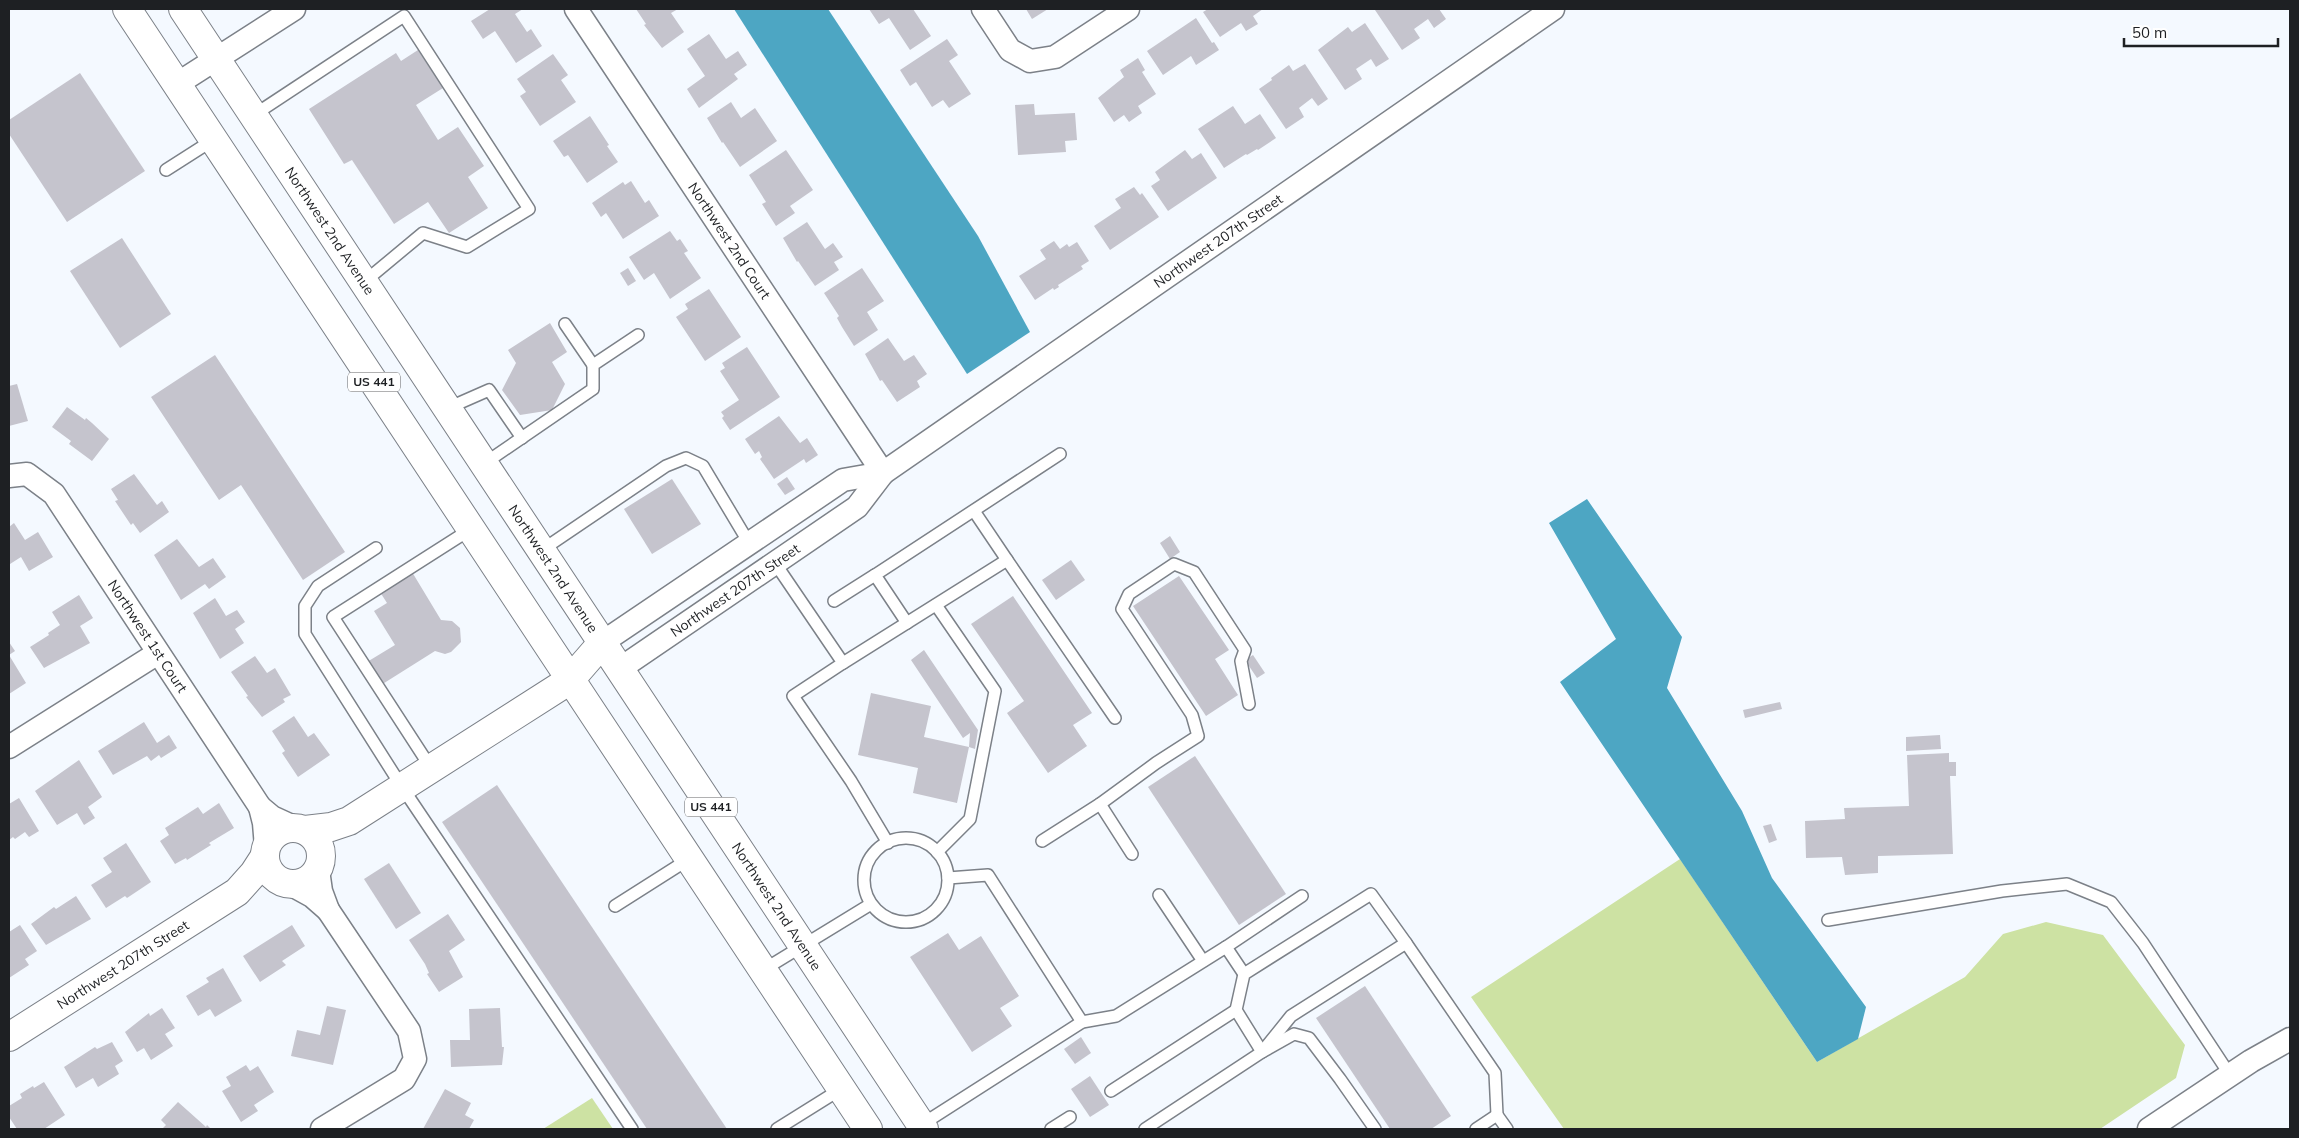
<svg xmlns="http://www.w3.org/2000/svg" width="2299" height="1138" font-family="Mulish,sans-serif">
<style>
.green{fill:#cde2a3}
.water{fill:#4da6c3}
.building{fill:#c5c4cd}
.lines{fill:none;stroke-linecap:round;stroke-linejoin:round}
.lane-casing{stroke:#7c8188;stroke-width:14}
.street-casing{stroke:#7c8188;stroke-width:25}
.secondary-casing{stroke:#7c8188;stroke-width:30}
.primary-casing{stroke:#7c8188;stroke-width:30}
.lane{stroke:#fff;stroke-width:11}
.street{stroke:#fff;stroke-width:22}
.secondary{stroke:#fff;stroke-width:28}
.primary{stroke:#fff;stroke-width:28}
.labels{text-anchor:middle;stroke-width:4;stroke-linejoin:round;paint-order:stroke}
.shield{fill:#fff;stroke:#626365;stroke-width:1}
.shield-label{font-size:12px;font-weight:bold;fill:#1e2023}
.street-label{font-size:14px;fill:#1e2023;stroke:#fff}
</style>
<rect width="100%" height="100%" fill="#f4f9ff"/>
<g class="green">
<path d="M1680 859 1817 1062 1965 977 2003 934 2046 922 2103 935 2185 1045 2176 1078 2100 1129H1564L1471 997Z"/>
<path d="M592 1098 613 1129H543Z"/>
</g>
<g class="water">
<path d="M734 9H828L978 236 1030 332 967 374Z"/>
<path d="M1587 499 1682 637 1667 688 1742 811 1772 878 1866 1007 1858 1039 1817 1062 1560 682 1616 639 1549 523Z"/>
</g>
<g class="building">
<path d="M490 9H523L515 14 527 32 531 29 542 46 516 63 495 31 483 39 471 21Z"/>
<path d="M636 9H678L671 13 684 32 662 48 644 25 646 24Z"/>
<path d="M869 9H913L931 36 910 50 889 18 879 24Z"/>
<path d="M1026 9H1048L1032 19Z"/>
<path d="M1208 9H1263L1253 16 1258 24 1246 31 1241 23 1220 37 1203 12Z"/>
<path d="M1377 9H1439L1446 19 1434 28 1428 19 1414 29 1420 38 1402 50 1375 10Z"/>
<path d="M1196 18 1212 43 1214 42 1219 50 1196 65 1191 56 1163 75 1147 51Z"/>
<path d="M1365 23 1389 59 1376 67 1371 59 1356 69 1362 79 1345 90 1318 50 1348 27 1352 32Z"/>
<path d="M709 34 726 59 738 51 747 65 734 74 738 79 699 108 687 89 705 76 687 49Z"/>
<path d="M947 39 958 55 949 61 971 94 949 108 943 100 932 107 916 82 910 86 900 70Z"/>
<path d="M418 50 443 88 416 105 438 140 458 127 484 166 468 177 488 208 449 233 428 202 394 224 352 160 344 164 309 109 396 53 401 61Z"/>
<path d="M553 54 568 75 561 80 576 102 540 126 520 96 526 92 517 79Z"/>
<path d="M1138 58 1145 70 1142 72 1156 94 1138 106 1142 113 1129 122 1124 115 1114 122 1098 98 1124 77 1120 70Z"/>
<path d="M1305 64 1328 99 1318 106 1312 98 1299 108 1304 117 1286 129 1259 89 1272 80 1271 78 1289 65 1293 71Z"/>
<path d="M80 73 145 171 67 222 9 134V120Z"/>
<path d="M731 102 741 118 755 108 777 141 740 167 723 142 722 143 707 118Z"/>
<path d="M1034 104 1035 115 1075 113 1077 140 1065 141 1066 152 1018 155 1015 105Z"/>
<path d="M1233 106 1245 124 1260 114 1276 138 1258 150 1257 149 1247 155 1246 154 1224 168 1198 129Z"/>
<path d="M590 116 609 145 607 146 618 162 587 183 568 155 564 157 553 141Z"/>
<path d="M786 150 813 190 790 206 795 213 776 226 762 204 766 202 749 175Z"/>
<path d="M1185 150 1192 159 1201 153 1217 178 1168 211 1151 186 1160 180 1155 172Z"/>
<path d="M631 181 645 203 649 200 659 216 623 239 606 213 601 217 592 203 623 182 625 185Z"/>
<path d="M1134 187 1140 195 1142 193 1159 217 1110 250 1094 226 1121 208 1115 199Z"/>
<path d="M807 222 825 249 833 243 843 257 834 262 839 270 815 286 798 261 797 262 783 238Z"/>
<path d="M670 231 677 241 680 239 688 251 684 253 701 278 670 299 654 273 644 280 629 257Z"/>
<path d="M122 238 171 314 120 348 70 271Z"/>
<path d="M1054 241 1060 249 1067 244 1069 247 1077 242 1089 261 1081 266 1083 269 1058 285 1059 287 1054 290 1053 288 1035 300 1019 276 1046 259 1040 250Z"/>
<path d="M628 268 636 281 628 286 620 273Z"/>
<path d="M862 268 884 301 867 312 878 330 854 346 842 327 837 318 839 316 824 293Z"/>
<path d="M709 289 741 337 705 361 676 317 688 309 685 304Z"/>
<path d="M550 323 567 352 552 362 565 384 552 410 520 415 502 390 516 363 508 350Z"/>
<path d="M888 338 904 361 914 355 927 374 917 381 920 387 897 402 882 380 880 381 865 354Z"/>
<path d="M747 347 780 397 730 430 722 418 724 416 721 412 739 400 720 371 725 368 722 363Z"/>
<path d="M215 355 345 552 303 580 241 485 219 500 151 397Z"/>
<path d="M17 384 28 421 9 426V386Z"/>
<path d="M67 407 85 420 86 418 92 423 109 439 92 461 69 444 71 441 52 427Z"/>
<path d="M779 416 800 443 807 438 818 455 806 463 804 459 774 479 760 459 762 457 759 451 755 454 745 439Z"/>
<path d="M134 474 157 505 162 501 169 512 140 533 133 523 131 525 115 501 118 500 111 489Z"/>
<path d="M787 477 795 489 785 495 777 484Z"/>
<path d="M672 479 701 524 652 554 624 509Z"/>
<path d="M14 523 25 540 38 532 53 557 29 571 21 557 10 564 9 527Z"/>
<path d="M1170 536 1180 552 1170 559 1160 543Z"/>
<path d="M177 539 199 567 213 558 226 577 209 589 205 584 181 600 154 555Z"/>
<path d="M1071 560 1085 580 1056 600 1042 580Z"/>
<path d="M412 572 441 620 452 621 460 628 461 642 451 652 445 654 435 651 381 685 367 662 395 645 374 611 387 603 380 592Z"/>
<path d="M1179 576 1229 650 1215 659 1238 695 1206 716 1133 606Z"/>
<path d="M79 595 93 618 80 626 90 643 44 668 30 647 49 635 48 633 60 625 52 612Z"/>
<path d="M1013 596 1092 713 1073 725 1087 746 1048 773 1007 713 1024 701 971 624Z"/>
<path d="M215 598 226 616 237 610 245 622 235 629 244 643 220 659 193 613Z"/>
<path d="M9 642 15 651 9 655 26 683 9 694Z"/>
<path d="M924 650 978 730 975 749 969 747 970 733 963 738 911 660Z"/>
<path d="M1253 655 1265 673 1257 678 1245 660Z"/>
<path d="M255 656 267 673 275 668 291 695 283 699 285 702 262 717 246 697 248 696 231 672Z"/>
<path d="M871 693 931 706 924 737 969 747 957 803 913 793 918 768 858 755Z"/>
<path d="M1780 702 1782 709 1745 718 1743 710Z"/>
<path d="M294 716 308 737 314 733 330 755 298 777 282 753 285 751 272 731Z"/>
<path d="M144 722 157 743 169 735 177 748 161 758 159 755 151 761 147 756 113 775 98 751Z"/>
<path d="M1940 735 1941 749 1906 751V737Z"/>
<path d="M1949 753V762H1956V776H1950L1953 854 1878 856V873L1845 875 1842 857 1806 858 1805 821 1845 819 1844 808 1909 806 1907 755Z"/>
<path d="M1195 756 1286 894 1239 925 1148 787Z"/>
<path d="M79 760 102 797 88 807 95 818 84 825 77 813 57 825 35 791Z"/>
<path d="M497 785 727 1129H647L442 822Z"/>
<path d="M19 798 39 831 29 837 25 832 15 839 13 837 9 840V804Z"/>
<path d="M219 803 234 828 209 843 211 845 187 860 186 858 175 864 160 841 169 835 165 828 198 807 203 814Z"/>
<path d="M1771 824 1777 840 1769 843 1763 826Z"/>
<path d="M126 843 151 882 127 898 125 896 106 908 91 885 112 872 103 858Z"/>
<path d="M389 863 421 913 396 929 364 879Z"/>
<path d="M76 896 91 919 46 945 31 924 54 907 56 909Z"/>
<path d="M448 914 465 940 449 951 463 977 439 992 427 974 429 973 425 964 409 940Z"/>
<path d="M20 925 37 951 25 959 29 965 9 978V932Z"/>
<path d="M292 925 305 946 282 961 286 965 260 982 243 956Z"/>
<path d="M948 933 959 950 981 936 1019 996 1000 1008 1012 1026 972 1052 910 957Z"/>
<path d="M223 968 242 1001 215 1017 210 1009 198 1016 186 996 209 982 206 978Z"/>
<path d="M1365 986 1451 1116 1431 1129H1390L1316 1018Z"/>
<path d="M327 1006 346 1010 333 1065 291 1056 297 1030 320 1035Z"/>
<path d="M162 1008 175 1028 165 1034 173 1046 151 1060 144 1048 137 1052 125 1032 149 1013 150 1016Z"/>
<path d="M500 1008 502 1047H504L502 1065 451 1067 450 1040H470L469 1009Z"/>
<path d="M1081 1037 1091 1053 1075 1064 1064 1049Z"/>
<path d="M112 1042 123 1061 115 1066 119 1074 98 1087 93 1078 76 1088 64 1067 95 1047 97 1049Z"/>
<path d="M246 1065 250 1071 258 1066 274 1092 254 1105 258 1111 241 1122 222 1091 231 1086 226 1077Z"/>
<path d="M1090 1076 1109 1105 1090 1117 1071 1089Z"/>
<path d="M44 1082 65 1115 44 1129H17L9 1117V1106L22 1098 20 1094 33 1086 34 1088Z"/>
<path d="M445 1089 471 1103 465 1115 474 1120 469 1129H423Z"/>
<path d="M178 1102 206 1127 207 1125 211 1129H162L166 1125 161 1120Z"/>
</g>
<g class="lines">
<g class="lane-casing">
<g id="lane">
<path d="M254 115 404 16 529 209 467 247 423 233 364 282"/>
<path d="M166 170 213 140"/>
<path d="M565 324 593 365"/>
<path d="M448 408 489 390 522 438"/>
<path d="M485 463 593 389V365L638 335"/>
<path d="M974 511 1007 560"/>
<path d="M376 548 318 586 305 606V634L402 787 632 1129"/>
<path d="M542 550 666 466 686 458 703 466 749 543"/>
<path d="M775 563 843 663 793 696 851 781 888 843"/>
<path d="M834 601 875 575"/>
<path d="M936 605 995 691 970 819 937 852"/>
<path d="M907 623 875 575 1060 454"/>
<path d="M843 663 1007 560 1115 718"/>
<path d="M431 768 333 617 471 529"/>
<path d="M1100 804 1156 763 1198 736 1192 715 1122 609 1129 594 1174 564 1194 572 1245 650 1241 661 1249 704"/>
<circle cx="906" cy="880" r="42"/>
<path d="M1042 841 1100 804 1132 854"/>
<path d="M948 878 988 875 1082 1022"/>
<path d="M1159 895 1203 961"/>
<path d="M615 906 689 859"/>
<path d="M1828 920 2002 891 2067 884 2111 902 2143 943 2230 1075"/>
<path d="M1226 947 1302 896"/>
<path d="M763 970 871 904"/>
<path d="M1111 1091 1236 1010"/>
<path d="M921 1125 1082 1022 1116 1016 1226 947 1244 974"/>
<path d="M777 1129 841 1089"/>
<path d="M1051 1129 1070 1117"/>
<path d="M1145 1129 1262 1052 1291 1016 1406 943 1495 1073 1497 1115"/>
<path d="M1375 1129 1340 1079 1309 1038 1294 1034 1262 1052 1236 1010 1244 974 1371 894 1406 943"/>
<path d="M1476 1129 1497 1115 1507 1129"/>
</g>
</g>
<g class="street-casing">
<g id="street">
<path id="s1" d="M576 9 883 473"/>
<path d="M983 9 1010 50 1030 61 1055 57 1128 9"/>
<path d="M177 84 294 9"/>
<path id="s2" d="M9 476 27 474 54 494 260 807"/>
<path d="M603 642 843 480 883 473"/>
<path id="s3" d="M621 668 857 507 883 473 1553 9"/>
<path d="M9 747 158 653"/>
<path d="M266 847 264 823 260 807 272 817 296 828"/>
<path d="M292 885 312 896 328 910 321 891 318 870"/>
<path d="M322 1129 404 1079 415 1059 409 1031 328 910"/>
<path d="M2149 1129 2251 1061 2290 1039"/>
</g>
</g>
<g class="secondary-casing">
<g id="secondary">
<circle cx="293" cy="856" r="28"/>
<path d="M305 830 331 827 349 821 570 680 603 642"/>
<path id="s4" d="M9 1037 237 892 254 873 265 856"/>
</g>
</g>
<g class="primary-casing">
<g id="primary">
<path d="M127 9 868 1129"/>
<path id="s5" d="M183 9 924 1129"/>
</g>
</g>
<use href="#lane" class="lane"/>
<use href="#street" class="street"/>
<use href="#secondary" class="secondary"/>
<use href="#primary" class="primary"/>
</g>
<g class="labels">
<g class="shield">
<rect x="348" y="372.5" width="52" height="19" rx="4"/>
<rect x="685" y="797.5" width="52" height="19" rx="4"/>
</g>
<g class="shield-label">
<text x="374" y="386">US 441</text>
<text x="711" y="811">US 441</text>
</g>
<g class="street-label">
<text dy="5" stroke="none"><textPath href="#s5" startOffset="266">Northwest 2nd Avenue</textPath></text>
<text dy="5" stroke="none"><textPath href="#s1" startOffset="278">Northwest 2nd Court</textPath></text>
<text dy="5" stroke="none"><textPath href="#s3" startOffset="736">Northwest 207th Street</textPath></text>
<text dy="5" stroke="none"><textPath href="#s5" startOffset="671">Northwest 2nd Avenue</textPath></text>
<text dy="5" stroke="none"><textPath href="#s3" startOffset="138">Northwest 207th Street</textPath></text>
<text dy="5" stroke="none"><textPath href="#s2" startOffset="222">Northwest 1st Court</textPath></text>
<text dy="5" stroke="none"><textPath href="#s5" startOffset="1076">Northwest 2nd Avenue</textPath></text>
<text dy="5" stroke="none"><textPath href="#s4" startOffset="135">Northwest 207th Street</textPath></text>
</g>
</g>
<rect width="2299" height="1138" fill="none" stroke="#1e2023" stroke-width="20"/>
<path d="M2124 38v8h154v-8" fill="none" stroke="#1e2023" stroke-width="2.5"/>
<text x="2132" y="38" font-size="15" fill="#1e2023" stroke="#ffffff" stroke-width="4" paint-order="stroke">50 m</text>
</svg>
